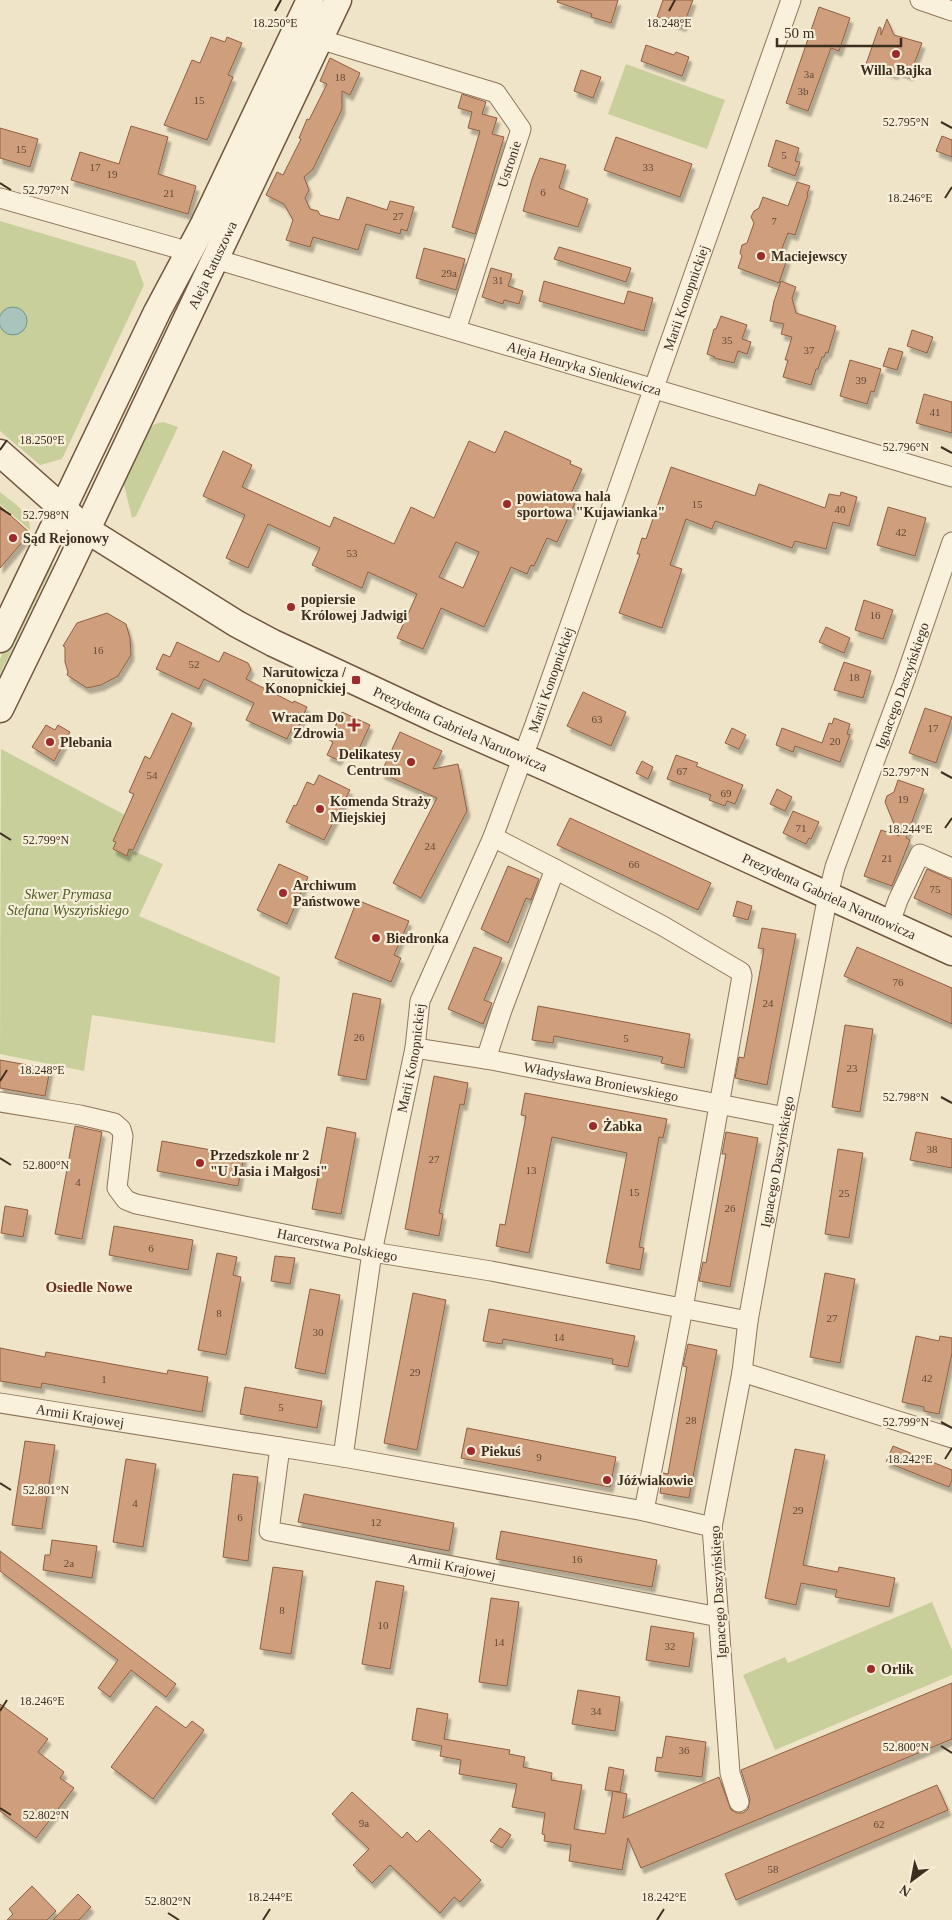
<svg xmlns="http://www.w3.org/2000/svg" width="952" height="1920" font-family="'Times New Roman',serif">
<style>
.green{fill:#c9cf9b}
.water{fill:#a9c4bc;stroke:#6f938a}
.building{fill:#cf9f7d;stroke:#8d5f41;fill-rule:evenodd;filter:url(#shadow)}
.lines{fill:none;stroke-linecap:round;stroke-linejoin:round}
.street-casing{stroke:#8d765c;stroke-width:21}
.secondary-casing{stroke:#6f573f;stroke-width:29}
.street{stroke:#faf1dc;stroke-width:19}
.secondary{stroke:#faf1dc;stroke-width:26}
.ticks{fill:none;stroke:#3d2e20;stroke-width:2}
.poi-dot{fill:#9e2a2b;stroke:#f7eed8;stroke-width:2}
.labels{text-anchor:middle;stroke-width:4.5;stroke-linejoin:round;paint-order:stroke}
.number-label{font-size:11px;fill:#624a37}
.poi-label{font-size:14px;font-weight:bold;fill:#3d2e20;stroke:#f7eed8;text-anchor:start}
.street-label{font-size:14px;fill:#3d2e20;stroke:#f7eed8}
.park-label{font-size:14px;font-style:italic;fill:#4d5a26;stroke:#f7eed8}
.neighbourhood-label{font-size:15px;font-weight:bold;fill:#6b2e1e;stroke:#f7eed8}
.ticks-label{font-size:12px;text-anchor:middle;fill:#3d2e20;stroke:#f7eed8;stroke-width:4.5;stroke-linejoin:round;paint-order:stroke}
</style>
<defs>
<filter id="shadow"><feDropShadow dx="3" dy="5.5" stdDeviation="1" flood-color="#0004"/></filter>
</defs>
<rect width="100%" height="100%" fill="#f0e4c8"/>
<g class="green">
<path d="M626 64 725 100 707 149 608 114Z"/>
<path d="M0 221 135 261 144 285 62 459 40 465 0 431Z"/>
<path d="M163 422 178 427 136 516 132 518 124 485 120 482 145 432 155 424Z"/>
<path d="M0 492C12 502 31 512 30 530L0 504Z"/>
<path d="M47 562 53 565 0 674V659Z"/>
<path d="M1 749 125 815 113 841 116 842 113 849 126 855 129 849 163 864 139 916 280 977 275 1043 92 1015 84 1071 0 1054Z"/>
<path d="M932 1602 952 1650V1675L775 1750 743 1675 785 1657 788 1663Z"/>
</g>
<circle class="water" cx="13" cy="321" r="14"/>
<g class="building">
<path d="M558 0H618L611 23 591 17 592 14 557 2Z"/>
<path d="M663 0H693L683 26 657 17Z"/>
<path d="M819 7 850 18 839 51 831 48 808 111 786 103Z"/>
<path d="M887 19 894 35 922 43 910 75 897 70 895 74 866 64 879 27 881 28V35Z"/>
<path d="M211 37 225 42 227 37 242 43 228 75 233 77 207 140 164 125 192 60 200 63Z"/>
<path d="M646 45 674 55 676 52 689 57 682 76 641 61Z"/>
<path d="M330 58 360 73 350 95 342 91V109L313 169 304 177 309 190 305 198 310 209 318 211 320 215 339 220 347 197 387 210 390 201 414 207 407 231 401 229 400 234 366 224 358 250 313 237 310 247 286 240 293 220 284 204 266 195 277 172 283 175 301 139 299 138 307 119 309 120 327 84 320 81Z"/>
<path d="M581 70 601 77 593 98 574 91Z"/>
<path d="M462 94 486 102 482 114 497 118 492 134 504 137 475 234 452 227 480 131 468 128 472 112 458 108Z"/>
<path d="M131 126 168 137 158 174 196 186 188 214 71 180 80 152 119 164Z"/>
<path d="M0 128 38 139 30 167 0 158Z"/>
<path d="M942 136 952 140V157L936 151Z"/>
<path d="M616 137 692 164 680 197 604 170Z"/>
<path d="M776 140 799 148 795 161 800 162 795 176 768 166Z"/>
<path d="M540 158 566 165 559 188 588 199 578 227 523 211 532 179Z"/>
<path d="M797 182 810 186 807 194 808 195 795 235 788 233 779 256 787 259 779 283 738 268 742 256 740 253 742 245 747 243 754 223 751 217 754 211 759 208 763 197 788 206Z"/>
<path d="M559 247 631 268 626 282 554 259Z"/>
<path d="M424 248 465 259 456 290 416 278Z"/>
<path d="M491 268 512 274 508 286 523 291 519 304 504 300 503 304 482 297Z"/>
<path d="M544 281 624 304 628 291 653 298 644 331 539 301Z"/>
<path d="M781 281 796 287 792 298 796 313 836 326 828 353 826 352 824 357H822L818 369H816L811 385 783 377 788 360H785L792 337 781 334 784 324 770 321 774 301Z"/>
<path d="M721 316 747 325 742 339 751 342 747 354 738 351 734 363 714 358 715 357 707 354 714 329H716Z"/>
<path d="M912 330 933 337 927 353 907 346Z"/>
<path d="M889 348 903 352 897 370 883 366Z"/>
<path d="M850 360 881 369 874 392 871 391 867 404 840 396Z"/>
<path d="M924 394 952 402V433L916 423Z"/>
<path d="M505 431 571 461 570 464 582 469 569 498 576 501 557 542 547 538 534 566 531 565 527 574 511 567 484 627 441 608 423 649 397 638 417 594 368 572 362 588 312 565 320 548 268 524 248 568 226 558 245 515 203 496 223 451 252 465 242 487 330 527 334 517 394 544 411 507 434 518 469 441 495 453ZM456 542 479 552 463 588 439 577Z"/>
<path d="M671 467 755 496 759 484 825 508 829 494 840 496 841 492 857 497 849 526 833 522 826 549 795 541 792 548 715 521 712 529 686 519 670 565 682 569 662 628 619 613 640 554H637L642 538 646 539Z"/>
<path d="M0 506 30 533 0 568Z"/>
<path d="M888 507 926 518 915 556 877 545Z"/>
<path d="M864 600 893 610 883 639 855 630Z"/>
<path d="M107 613 126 624 130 638 131 655 118 676 101 685 87 688 67 675 68 672 65 662V647L63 646 77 623Z"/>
<path d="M826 627 850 638 844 653 819 642Z"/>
<path d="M177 642 219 662 224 652 248 663 251 669 246 679 293 703 294 701 307 707 298 728 293 726 287 739 246 720 254 703 204 679 199 689 156 669 163 654 170 657Z"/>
<path d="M844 662 871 671 863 698 834 690Z"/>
<path d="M583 692 626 712 611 746 567 726Z"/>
<path d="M925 708 952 717 936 763 909 753Z"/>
<path d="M342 712 370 725 357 753 345 748 338 760 327 755 333 742 329 740Z"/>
<path d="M172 713 192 723 133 850 129 849 127 856 113 849 116 842 113 841 134 794 129 792 145 756 150 759Z"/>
<path d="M834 718 850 724 847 734 850 735 840 762 795 746 793 752 776 745 782 728 822 743 829 723 832 724Z"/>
<path d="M46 725 55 730 58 725 70 732 54 761 32 747Z"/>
<path d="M732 728 746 735 739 749 725 743Z"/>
<path d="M400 732 442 751 433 769 458 764 467 811 421 898 393 883 437 798 381 773Z"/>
<path d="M676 755 698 763 696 766 743 785 735 804 727 801 725 806 709 800 711 795 667 779Z"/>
<path d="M642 761 653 767 648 779 636 773Z"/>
<path d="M319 775 350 790 324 840 286 822 294 805 296 806 307 782 314 785Z"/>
<path d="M898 780 924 789 906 838 910 840 892 886 864 876 881 830 899 836 885 802 887 796 894 792Z"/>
<path d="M777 789 792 797 785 811 770 804Z"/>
<path d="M793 811 819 822 811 839 809 838 806 844 783 833Z"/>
<path d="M570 818 711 883 698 910 557 845Z"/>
<path d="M279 864 308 877 287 924 257 910Z"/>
<path d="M508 866 539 879 531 900 526 898 508 943 481 929Z"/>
<path d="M927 869 952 880V915L914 898Z"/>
<path d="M357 900 409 921 394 955 401 958 391 982 335 958Z"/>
<path d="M737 901 752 906 748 920 733 916Z"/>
<path d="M762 928 796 934 767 1085 735 1078 739 1057 744 1058 764 949 758 948Z"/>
<path d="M474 947 502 958 484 1000 492 1003 483 1024 448 1009Z"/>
<path d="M857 947 952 988V1024L844 976Z"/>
<path d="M353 993 381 999 366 1080 338 1075Z"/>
<path d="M538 1006 690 1034 684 1068 661 1063 663 1057 554 1036 553 1043 532 1040Z"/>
<path d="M845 1025 873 1029 860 1112 832 1107Z"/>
<path d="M0 1060 50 1069 45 1096 0 1088Z"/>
<path d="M434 1076 468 1083 464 1105 460 1104 439 1213 443 1214 439 1236 405 1229Z"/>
<path d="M525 1093 667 1119 663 1138 659 1137 639 1247 644 1248 640 1270 606 1263 627 1153 552 1137 529 1253 496 1246 500 1224 505 1225 526 1116 521 1115Z"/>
<path d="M75 1126 102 1132 82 1239 55 1234Z"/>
<path d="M327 1127 356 1133 341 1214 312 1209Z"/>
<path d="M726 1132 758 1138 730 1287 699 1281 703 1262 706 1263 726 1154H722Z"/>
<path d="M916 1132 952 1139V1168L910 1160Z"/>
<path d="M162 1141 244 1156 238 1186 157 1171Z"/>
<path d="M838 1149 863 1153 849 1238 825 1234Z"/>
<path d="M5 1206 28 1210 23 1237 1 1233Z"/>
<path d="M114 1226 193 1240 188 1270 109 1255Z"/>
<path d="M217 1253 237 1257 233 1275 241 1277 226 1355 198 1350Z"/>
<path d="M275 1256 295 1258 290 1284 271 1281Z"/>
<path d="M825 1273 855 1279 840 1363 810 1357Z"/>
<path d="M310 1289 340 1295 325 1374 295 1368Z"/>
<path d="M413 1293 446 1300 417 1450 384 1443Z"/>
<path d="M489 1309 635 1336 628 1367 612 1364 613 1359 503 1339 502 1344 483 1341Z"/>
<path d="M916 1336 939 1341 940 1336 952 1338V1353L939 1414 924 1411V1407L902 1402Z"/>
<path d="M688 1344 717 1350 689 1498 660 1493 663 1473 668 1474 687 1367 683 1366Z"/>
<path d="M0 1348 45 1357 46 1352 167 1374 168 1370 208 1377 202 1412 42 1383 41 1388 0 1381Z"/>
<path d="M245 1387 322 1401 317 1428 240 1414Z"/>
<path d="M467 1428 616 1457 610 1487 461 1458Z"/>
<path d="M25 1441 55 1445 42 1529 12 1525Z"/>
<path d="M893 1446 952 1470V1480L949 1487 886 1462Z"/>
<path d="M795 1449 825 1455 803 1565 838 1572 839 1567 895 1578 889 1607 835 1597 837 1590 801 1583 796 1605 765 1598Z"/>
<path d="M126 1459 156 1464 143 1547 113 1542Z"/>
<path d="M233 1474 258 1477 248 1561 223 1557Z"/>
<path d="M304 1494 454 1523 449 1551 298 1522Z"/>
<path d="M501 1531 657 1560 652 1587 496 1559Z"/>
<path d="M52 1540 97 1546 92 1578 43 1570 45 1555H50Z"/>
<path d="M0 1551 176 1684 166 1697 131 1670 110 1697 98 1688 118 1660 0 1571Z"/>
<path d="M273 1567 303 1571 291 1654 260 1649Z"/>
<path d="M376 1581 404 1586 390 1669 362 1664Z"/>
<path d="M491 1598 519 1602 507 1686 479 1682Z"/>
<path d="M651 1626 694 1633 689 1667 646 1660Z"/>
<path d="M952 1683V1739L641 1868 628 1838 622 1870 569 1861 571 1845 544 1841 545 1835 542 1834 545 1813 512 1807 517 1784 459 1774 461 1760 440 1756 442 1746 412 1740 417 1708 448 1714 444 1739 510 1750 509 1754 525 1757 523 1767 552 1773 551 1780 582 1785 574 1829 605 1834 613 1791 627 1794 623 1818 719 1777 731 1810 737 1813H743L748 1809 750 1799 741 1770Z"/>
<path d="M578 1690 620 1697 615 1731 572 1724Z"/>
<path d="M0 1704 48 1739 38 1752 64 1772 60 1778 74 1788 36 1838 0 1811Z"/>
<path d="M156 1706 186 1728 192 1721 204 1730 153 1799 111 1767Z"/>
<path d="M666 1736 706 1742 702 1777 655 1771 657 1757 662 1758Z"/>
<path d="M609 1767 624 1770 620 1792 605 1790Z"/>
<path d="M937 1785 948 1810 736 1900 725 1874Z"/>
<path d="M352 1792 402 1838 407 1832 417 1842 429 1830 481 1880 460 1902 454 1897 440 1913 390 1865 372 1883 353 1865 369 1849 332 1814Z"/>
<path d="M500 1828 511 1835 502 1848 490 1841Z"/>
<path d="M32 1886 56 1911 47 1920H7L13 1914 9 1909Z"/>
<path d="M78 1894 91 1907 79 1920H53Z"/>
</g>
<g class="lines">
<g class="street-casing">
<g id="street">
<path d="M920 0 952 11"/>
<path d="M319 39 496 93 521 129 456 330"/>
<path d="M0 198 190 252"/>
<path id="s1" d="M215 259 952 477"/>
<path d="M555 869 663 926 741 972 742 976 683 1308 644 1511"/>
<path d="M890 923 898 900 920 854 952 868"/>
<path id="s2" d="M415 1048 486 1059 785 1117"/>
<path d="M486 1059 502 1010 555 869 493 837"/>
<path id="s3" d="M0 1102 80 1115 114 1123 121 1129 123 1136 117 1188 126 1200 136 1204 372 1252 491 1271 748 1321"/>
<path d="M742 1372 952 1438"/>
<path id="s4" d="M0 1403 343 1457 644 1511 712 1527"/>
<path id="s5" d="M280 1447 269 1531 719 1617"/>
<path id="s6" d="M343 1457 372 1252 415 1048 420 1001 493 837 534 727 791 0"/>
<path id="s7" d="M739 1802 730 1773 712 1527 742 1372 748 1321 785 1117 828 895 835 867 904 682 952 542"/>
</g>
</g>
<g class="secondary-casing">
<g id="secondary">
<path id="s8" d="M0 453 87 530 237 624 273 643 436 719 550 769 952 952"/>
<path d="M0 639 157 312 204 224 310 0"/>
<path id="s9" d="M0 709 70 565 338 0"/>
</g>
</g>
<use href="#street" class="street"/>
<use href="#secondary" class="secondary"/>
</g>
<path class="ticks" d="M275 11 281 0M669 11 675 0M941 122 952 128M0 183 11 190M945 198 952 187M941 447 952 453M0 450 7 440M0 508 11 515M941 772 952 778M945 828 952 818M0 833 11 840M0 1081 7 1070M941 1097 952 1103M0 1158 11 1165M941 1422 952 1428M945 1459 952 1448M0 1483 11 1490M0 1711 7 1700M941 1746 952 1753M0 1808 11 1815M168 1913 179 1920M263 1920 270 1909M657 1920 664 1909"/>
<g class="poi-dot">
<circle cx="896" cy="54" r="5"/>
<circle cx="761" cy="256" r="5"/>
<circle cx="507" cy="504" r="5"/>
<circle cx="13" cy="538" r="5"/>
<circle cx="291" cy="607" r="5"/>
<rect x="351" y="675" width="10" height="10" rx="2.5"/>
<path d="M351.5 717.5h5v5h5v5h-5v5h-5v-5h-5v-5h5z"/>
<circle cx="50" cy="742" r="5"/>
<circle cx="411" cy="762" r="5"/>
<circle cx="320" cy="809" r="5"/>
<circle cx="283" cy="893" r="5"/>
<circle cx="376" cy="938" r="5"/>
<circle cx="593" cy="1126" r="5"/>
<circle cx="200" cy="1163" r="5"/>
<circle cx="471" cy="1451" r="5"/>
<circle cx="607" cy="1480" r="5"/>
<circle cx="871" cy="1669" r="5"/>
</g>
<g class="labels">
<g class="number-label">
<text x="809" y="78">3a</text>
<text x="340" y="81">18</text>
<text x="803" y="95">3b</text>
<text x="199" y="104">15</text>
<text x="21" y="153">15</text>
<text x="784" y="159">5</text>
<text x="95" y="171">17</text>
<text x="648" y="171">33</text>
<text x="112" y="178">19</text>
<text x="543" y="196">6</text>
<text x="169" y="197">21</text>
<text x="398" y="220">27</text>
<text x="774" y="225">7</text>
<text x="449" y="277">29a</text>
<text x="498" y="284">31</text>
<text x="727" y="344">35</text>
<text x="809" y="354">37</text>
<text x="861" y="384">39</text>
<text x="935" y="416">41</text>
<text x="697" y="508">15</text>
<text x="840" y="513">40</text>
<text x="901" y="536">42</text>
<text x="352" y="557">53</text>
<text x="875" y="619">16</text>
<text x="98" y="654">16</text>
<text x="194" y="668">52</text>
<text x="854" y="681">18</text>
<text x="597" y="723">63</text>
<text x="933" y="732">17</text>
<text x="835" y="745">20</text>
<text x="682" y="775">67</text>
<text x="152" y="779">54</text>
<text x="726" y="797">69</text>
<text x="903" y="803">19</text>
<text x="801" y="832">71</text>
<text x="430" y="850">24</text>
<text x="887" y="862">21</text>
<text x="634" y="868">66</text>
<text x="935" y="893">75</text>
<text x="898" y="986">76</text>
<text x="768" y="1007">24</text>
<text x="359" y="1041">26</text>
<text x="626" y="1042">5</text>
<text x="852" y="1072">23</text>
<text x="932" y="1153">38</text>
<text x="434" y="1163">27</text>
<text x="531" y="1174">13</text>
<text x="78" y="1186">4</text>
<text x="634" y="1196">15</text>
<text x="844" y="1197">25</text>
<text x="730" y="1212">26</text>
<text x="151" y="1252">6</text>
<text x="219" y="1317">8</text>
<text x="832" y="1322">27</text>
<text x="318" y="1336">30</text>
<text x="559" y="1341">14</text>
<text x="415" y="1376">29</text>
<text x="927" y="1382">42</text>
<text x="104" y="1383">1</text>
<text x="281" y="1411">5</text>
<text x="691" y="1424">28</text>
<text x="539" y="1461">9</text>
<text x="135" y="1507">4</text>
<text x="798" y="1514">29</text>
<text x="240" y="1521">6</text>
<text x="376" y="1526">12</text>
<text x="577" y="1563">16</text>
<text x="69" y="1567">2a</text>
<text x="282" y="1614">8</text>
<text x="383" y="1629">10</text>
<text x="499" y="1646">14</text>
<text x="670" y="1650">32</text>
<text x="596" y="1715">34</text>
<text x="684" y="1754">36</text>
<text x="364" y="1827">9a</text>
<text x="879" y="1828">62</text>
<text x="773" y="1873">58</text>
</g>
<g class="poi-label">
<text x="896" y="75" text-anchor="middle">Willa Bajka</text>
<text x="771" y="261">Maciejewscy</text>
<text x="517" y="501">powiatowa hala<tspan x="517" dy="16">sportowa "Kujawianka"</tspan></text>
<text x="23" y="543">Sąd Rejonowy</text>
<text x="301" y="604">popiersie<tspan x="301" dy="16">Królowej Jadwigi</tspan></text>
<text x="346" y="677" text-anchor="end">Narutowicza /<tspan x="346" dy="16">Konopnickiej</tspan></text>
<text x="344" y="722" text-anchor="end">Wracam Do<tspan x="344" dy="16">Zdrowia</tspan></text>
<text x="60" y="747">Plebania</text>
<text x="401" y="759" text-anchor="end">Delikatesy<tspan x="401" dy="16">Centrum</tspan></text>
<text x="330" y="806">Komenda Straży<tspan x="330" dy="16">Miejskiej</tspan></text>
<text x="293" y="890">Archiwum<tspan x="293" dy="16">Państwowe</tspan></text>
<text x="386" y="943">Biedronka</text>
<text x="603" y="1131">Żabka</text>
<text x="210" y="1160">Przedszkole nr 2<tspan x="210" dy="16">"U Jasia i Małgosi"</tspan></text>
<text x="481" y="1456">Piekuś</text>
<text x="617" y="1485">Jóźwiakowie</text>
<text x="881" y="1674">Orlik</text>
</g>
<g class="street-label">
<text transform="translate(509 164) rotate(-72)" y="5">Ustronie</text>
<text dy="5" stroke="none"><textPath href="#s9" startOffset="492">Aleja Ratuszowa</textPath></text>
<text dy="5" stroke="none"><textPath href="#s6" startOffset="1215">Marii Konopnickiej</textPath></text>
<text dy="5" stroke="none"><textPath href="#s1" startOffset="385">Aleja Henryka Sienkiewicza</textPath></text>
<text dy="5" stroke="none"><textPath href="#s6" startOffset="810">Marii Konopnickiej</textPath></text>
<text dy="5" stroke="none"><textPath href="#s7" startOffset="1142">Ignacego Daszyńskiego</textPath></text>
<text dy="5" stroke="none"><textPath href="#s8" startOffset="540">Prezydenta Gabriela Narutowicza</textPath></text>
<text dy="5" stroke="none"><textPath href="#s8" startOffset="945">Prezydenta Gabriela Narutowicza</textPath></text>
<text dy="5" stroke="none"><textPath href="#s6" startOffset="405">Marii Konopnickiej</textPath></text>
<text dy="5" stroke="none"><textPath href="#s2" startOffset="189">Władysława Broniewskiego</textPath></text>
<text dy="5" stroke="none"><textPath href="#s7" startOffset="648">Ignacego Daszyńskiego</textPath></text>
<text dy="5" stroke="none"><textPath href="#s3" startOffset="416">Harcerstwa Polskiego</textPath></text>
<text dy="5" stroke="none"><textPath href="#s4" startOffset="81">Armii Krajowej</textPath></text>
<text dy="5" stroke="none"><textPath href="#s5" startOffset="271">Armii Krajowej</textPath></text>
<text transform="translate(718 1592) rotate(-93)" y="5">Ignacego Daszyńskiego</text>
</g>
<g class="park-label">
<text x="68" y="899">Skwer Prymasa<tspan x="68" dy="16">Stefana Wyszyńskiego</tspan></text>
</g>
<g class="neighbourhood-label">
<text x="89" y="1292">Osiedle Nowe</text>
</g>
</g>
<g class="ticks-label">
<text x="275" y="27">18.250°E</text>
<text x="669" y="27">18.248°E</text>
<text x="906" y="126">52.795°N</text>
<text x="46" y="194">52.797°N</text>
<text x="910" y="202">18.246°E</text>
<text x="42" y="444">18.250°E</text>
<text x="906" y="451">52.796°N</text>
<text x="46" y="519">52.798°N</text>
<text x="906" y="776">52.797°N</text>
<text x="910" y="833">18.244°E</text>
<text x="46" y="844">52.799°N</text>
<text x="42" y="1074">18.248°E</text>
<text x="906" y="1101">52.798°N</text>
<text x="46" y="1169">52.800°N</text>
<text x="906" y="1426">52.799°N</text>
<text x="910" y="1463">18.242°E</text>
<text x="46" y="1494">52.801°N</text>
<text x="42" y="1705">18.246°E</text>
<text x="906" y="1751">52.800°N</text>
<text x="46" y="1819">52.802°N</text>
<text x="270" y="1901">18.244°E</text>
<text x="664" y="1901">18.242°E</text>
<text x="168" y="1905">52.802°N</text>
</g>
<g transform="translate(912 1880) rotate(212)" stroke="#f7eed8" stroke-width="4" paint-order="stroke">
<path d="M0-4L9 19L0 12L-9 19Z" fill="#3d2e20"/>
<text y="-8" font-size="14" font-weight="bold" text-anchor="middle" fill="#3d2e20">N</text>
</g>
<path d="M777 38v8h124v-8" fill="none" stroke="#3d2e20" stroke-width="2.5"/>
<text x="784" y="38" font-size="15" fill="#3d2e20" stroke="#f7eed8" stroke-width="4" paint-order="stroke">50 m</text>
</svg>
